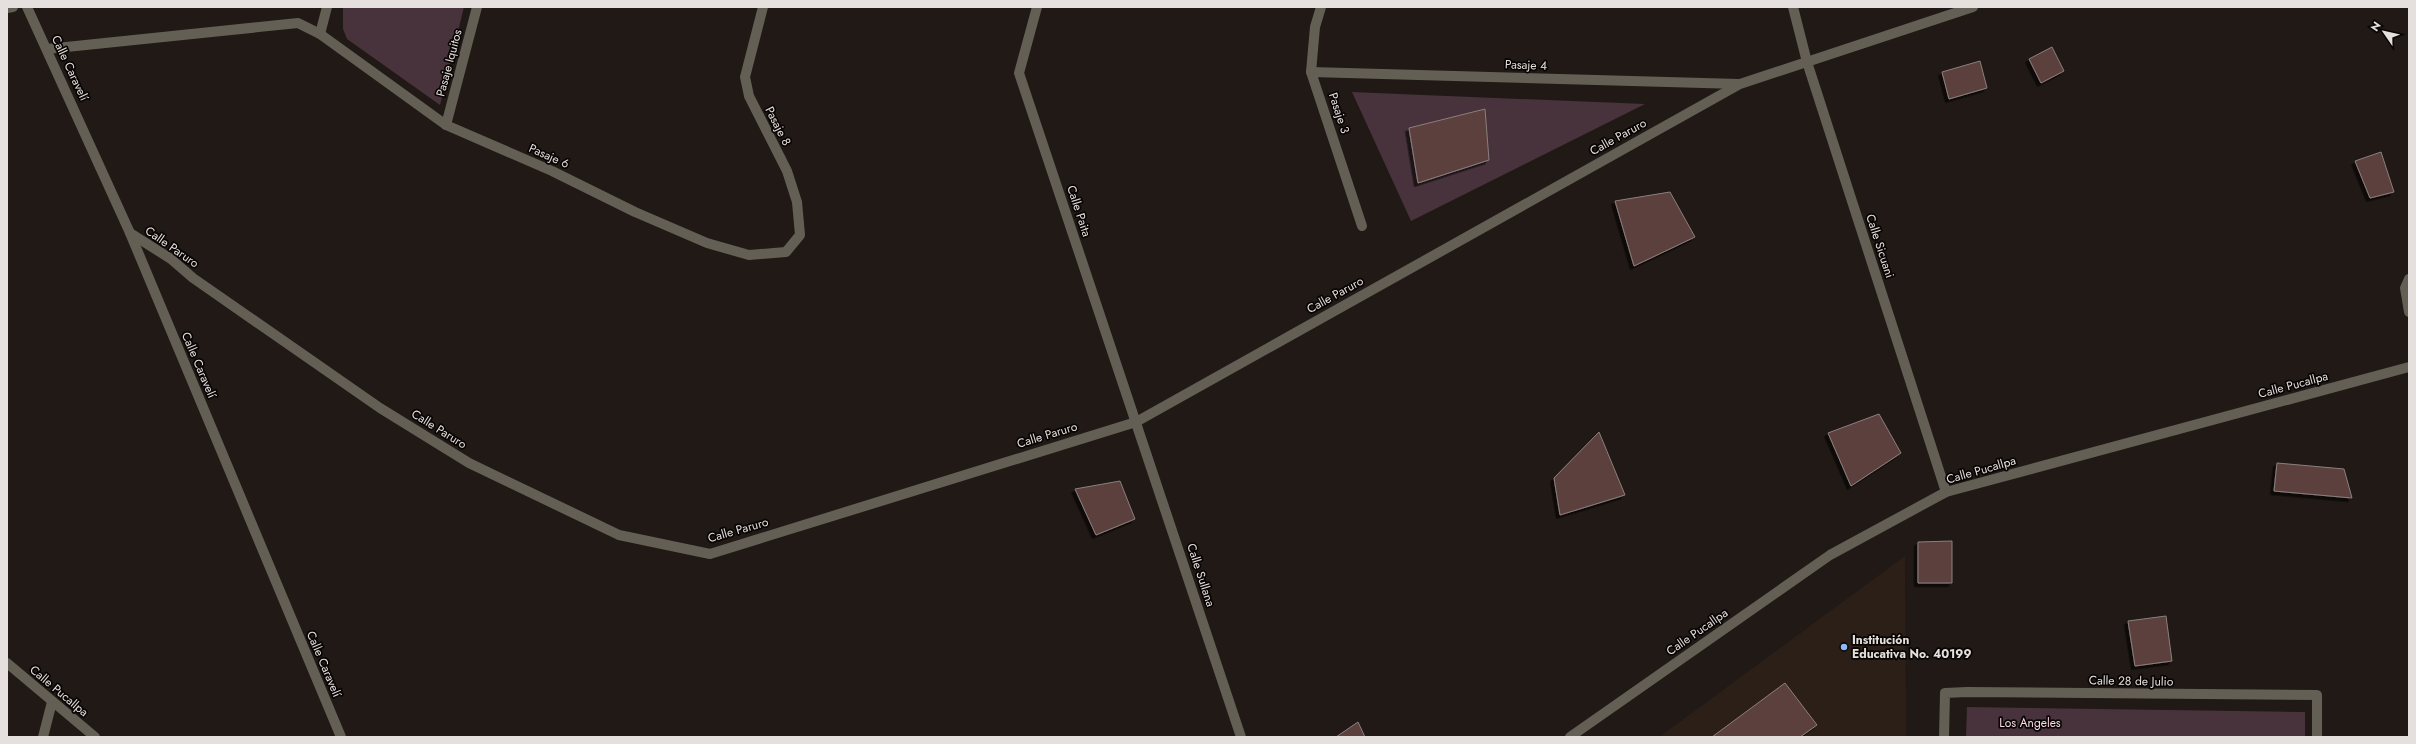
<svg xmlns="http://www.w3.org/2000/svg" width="2416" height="744" font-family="Jost,sans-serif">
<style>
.built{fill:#2b1f17}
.green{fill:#48323b}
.building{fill:#5c3f3d;stroke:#8b807f;filter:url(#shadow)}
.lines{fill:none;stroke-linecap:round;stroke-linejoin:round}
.lane{stroke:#645f54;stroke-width:10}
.street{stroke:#645f54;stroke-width:10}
.poi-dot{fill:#8bb9fc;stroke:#080504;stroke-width:1.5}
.labels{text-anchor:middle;stroke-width:3.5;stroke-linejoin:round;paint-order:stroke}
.street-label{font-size:12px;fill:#e5e0dd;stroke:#080504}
.poi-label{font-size:12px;font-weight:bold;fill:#e5e0dd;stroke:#080504;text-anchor:start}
.park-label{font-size:12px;fill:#fad7e5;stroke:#080504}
</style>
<defs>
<filter id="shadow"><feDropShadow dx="-3.5" dy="3.5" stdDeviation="0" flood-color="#0009"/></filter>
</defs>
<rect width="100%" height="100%" fill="#201915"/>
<path class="built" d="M1905 556 1906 737H1659Z"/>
<g class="green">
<path d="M343 7H464L440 105 347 39 343 29Z"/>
<path d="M1352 92 1645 104 1411 221Z"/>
<path d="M1967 707 2305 712V737H1966Z"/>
</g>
<g class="building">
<path d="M2052 47 2064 71 2041 83 2029 59Z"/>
<path d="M1980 61 1987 88 1949 99 1942 72Z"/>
<path d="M1485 109 1489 160 1418 183 1409 128Z"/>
<path d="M2381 152 2394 192 2370 198 2355 161Z"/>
<path d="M1670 192 1695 237 1634 266 1615 201Z"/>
<path d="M1879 414 1901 453 1851 486 1828 433Z"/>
<path d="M1599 432 1625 495 1560 515 1554 478Z"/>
<path d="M2277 463 2344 469 2352 498 2274 491Z"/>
<path d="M1120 481 1135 519 1096 535 1075 489Z"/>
<path d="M1952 541V583H1918V542Z"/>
<path d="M2166 616 2172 661 2135 666 2128 621Z"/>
<path d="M1785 683 1817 725 1800 737H1712Z"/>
<path d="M1358 722 1365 737H1336Z"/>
</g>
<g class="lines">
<path class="lane" d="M2409 279 2405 288 2409 312"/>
<g class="street">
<path d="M27 7 130 233 341 737"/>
<path d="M1037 7 1019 73 1241 737"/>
<path d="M1321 7 1315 27 1311 72 1362 226"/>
<path d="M1793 7 1807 62 1946 492"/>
<path d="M7 8 13 7"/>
<path d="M320 34 327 7"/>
<path d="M47 49 298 23 320 34 446 125 552 171 635 212 707 243 749 255 786 252 800 235 797 202 787 171 749 96 745 77 763 7"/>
<path d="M1311 72 1739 84"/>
<path d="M446 125 477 7"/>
<path d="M130 233 171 259 193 278 380 408 469 463 619 535 710 554 1136 422 1740 84 1973 7"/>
<path d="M7 663 95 737"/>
<path d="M43 737 52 702"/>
<path d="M1570 737 1830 555 1946 492 2409 367"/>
<path d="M1944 737 1945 693 1967 692 2317 695V737"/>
</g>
</g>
<circle class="poi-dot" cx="1844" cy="647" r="4"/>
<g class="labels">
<g class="street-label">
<text transform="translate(449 63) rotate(-75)" y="4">Pasaje Iquitos</text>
<text transform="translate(1526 65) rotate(2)" y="4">Pasaje 4</text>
<text transform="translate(70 68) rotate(65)" y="4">Calle Caravelí</text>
<text transform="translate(1339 113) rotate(72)" y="4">Pasaje 3</text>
<text transform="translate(778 126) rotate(63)" y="4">Pasaje 8</text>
<text transform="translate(1618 137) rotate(-29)" y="4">Calle Paruro</text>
<text transform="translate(549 156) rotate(24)" y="4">Pasaje 6</text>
<text transform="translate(1079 211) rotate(72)" y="4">Calle Paita</text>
<text transform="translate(1880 246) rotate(72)" y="4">Calle Sicuani</text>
<text transform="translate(172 247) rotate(35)" y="4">Calle Paruro</text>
<text transform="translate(1335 295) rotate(-29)" y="4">Calle Paruro</text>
<text transform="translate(199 365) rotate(67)" y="4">Calle Caravelí</text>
<text transform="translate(2293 385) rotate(-15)" y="4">Calle Pucallpa</text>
<text transform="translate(439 429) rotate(32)" y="4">Calle Paruro</text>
<text transform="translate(1047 435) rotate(-17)" y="4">Calle Paruro</text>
<text transform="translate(1981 470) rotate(-16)" y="4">Calle Pucallpa</text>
<text transform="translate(738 530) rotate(-16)" y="4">Calle Paruro</text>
<text transform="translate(1201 575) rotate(72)" y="4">Calle Sullana</text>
<text transform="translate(1697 632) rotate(-35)" y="4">Calle Pucallpa</text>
<text transform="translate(324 664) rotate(67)" y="4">Calle Caravelí</text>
<text transform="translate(2131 681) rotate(1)" y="4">Calle 28 de Julio</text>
<text transform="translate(59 691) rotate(40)" y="4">Calle Pucallpa</text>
</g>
<g class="poi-label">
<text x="1852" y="644">Institución<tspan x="1852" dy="14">Educativa No. 40199</tspan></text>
</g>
<g class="park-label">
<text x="2030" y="727">Los Angeles</text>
</g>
</g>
<rect width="2416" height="744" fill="none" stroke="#e5e0dd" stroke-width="16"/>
<g transform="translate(2384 32) rotate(304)" stroke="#080504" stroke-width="3" paint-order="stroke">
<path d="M0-3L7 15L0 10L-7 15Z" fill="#e5e0dd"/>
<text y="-6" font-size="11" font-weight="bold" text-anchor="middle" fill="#e5e0dd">N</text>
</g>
</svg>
